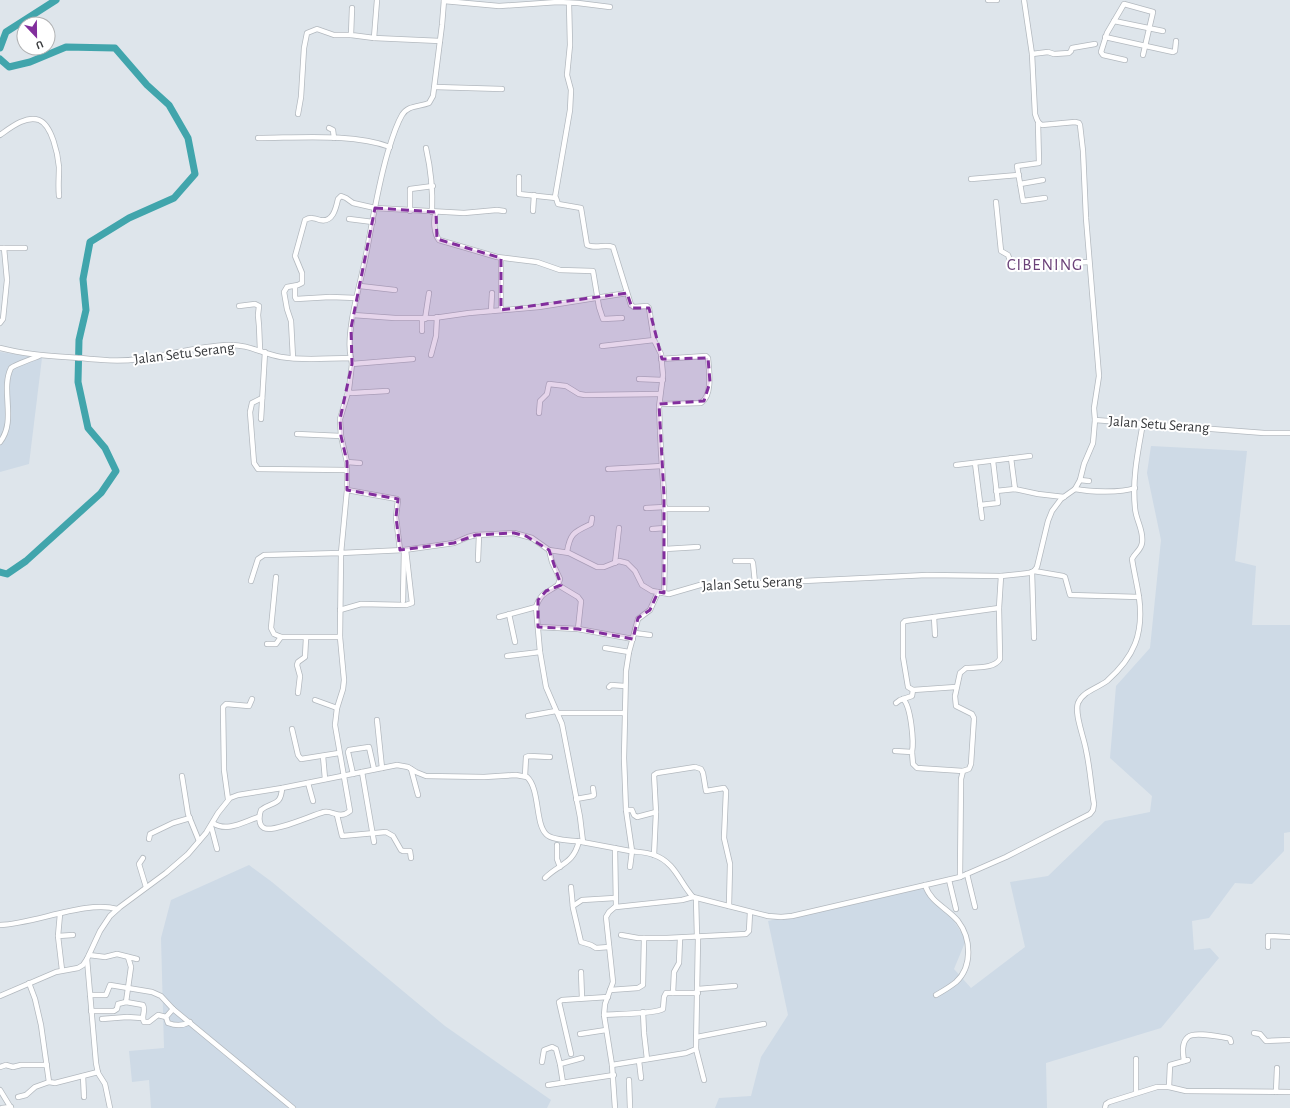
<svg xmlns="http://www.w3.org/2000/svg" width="1290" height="1108" font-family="'Alegreya Sans',sans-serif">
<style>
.built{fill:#cedae6}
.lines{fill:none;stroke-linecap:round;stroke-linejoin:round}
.river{stroke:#41a5ac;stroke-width:7}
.minor-casing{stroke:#b3b9bf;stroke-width:6}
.minor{stroke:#fff;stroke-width:4.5}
.marked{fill:#822e9d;fill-opacity:0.2;stroke:#822e9d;stroke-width:3;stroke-dasharray:8 5;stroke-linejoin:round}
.labels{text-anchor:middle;stroke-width:4;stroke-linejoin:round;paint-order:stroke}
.street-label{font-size:15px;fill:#393b3e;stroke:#fff}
.quarter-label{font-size:17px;letter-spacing:1px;fill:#6b4279;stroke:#fff}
</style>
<rect width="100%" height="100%" fill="#dee5eb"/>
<g class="built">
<path d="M0 352 42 358 29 464 0 472Z"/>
<path d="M1151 446 1247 451 1235 561 1256 566 1252 625H1290V832L1284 833V851L1252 884 1235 883 1209 918 1192 921 1194 950 1210 948 1219 958 1161 1028 1046 1063 1047 1108H715L719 1098 751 1096 761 1057 788 1015 768 921 920 886 950 915 966 940 954 969 971 988 1025 947 1010 882 1048 876 1105 821 1150 812 1152 796 1110 758 1116 686 1150 648 1161 540 1147 473Z"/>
<path d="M249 865 272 882 445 1026 551 1100 547 1108H151L149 1080 132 1082 129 1051 164 1048 161 938 171 900Z"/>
</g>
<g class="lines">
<g class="river">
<path d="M0 48 6 32 56 0"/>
<path d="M0 59 9 67 30 62 66 47 115 48 147 85 169 105 188 138 195 174 174 198 129 218 90 242 83 279 86 310 79 340 78 382 88 428 105 448 116 471 101 493 26 561 7 574 0 572"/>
</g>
<g class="minor-casing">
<g id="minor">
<path d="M988 0H997"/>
<path d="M1024 0 1032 54 1035 114C1037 119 1037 123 1042 125L1075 122 1079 123 1080 125 1083 151 1086 218 1099 376 1094 408 1095 420"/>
<path d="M444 1 499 6 558 2 578 3 610 7"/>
<path d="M352 8 351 35 374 38 440 41"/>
<path d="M1114 21 1163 31"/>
<path d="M1105 37 1173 52 1175 51 1176 41"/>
<path d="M374 38 377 0"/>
<path d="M1032 54 1048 52 1054 54 1069 53 1071 51 1072 48 1095 44"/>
<path d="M1125 60 1103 55 1101 52 1107 33 1124 4 1153 12 1143 55"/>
<path d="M435 87 502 89"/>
<path d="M298 114 301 97 304 48 307 33 317 29 334 35H351"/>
<path d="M1038 123 1039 163 1017 166 1023 201 1045 198"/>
<path d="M329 128 333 130 334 138"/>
<path d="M0 135C10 128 26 115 39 120 52 125 58 155 59 167 59 177 58 186 59 196"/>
<path d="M258 138C297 138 353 133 390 147"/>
<path d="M426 148C431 170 433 189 432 212"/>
<path d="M519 177V194L556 198 558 204 581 208 587 245C595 249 605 244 613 247L631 305 634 307 647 306 649 308 654 340 661 354 663 375 659 407 661 452 664 495 665 549 664 593"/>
<path d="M971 179 1019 175"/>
<path d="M1020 184 1043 180"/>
<path d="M555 197 570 110 571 90 567 75 570 45 569 3"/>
<path d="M996 202 1001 251 1008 255 1011 263 1013 266 1089 262"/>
<path d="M410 211V189L433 186"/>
<path d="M533 211 534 195"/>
<path d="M436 212C433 219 434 234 439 240L497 257 537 262 560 270 593 271 599 307 603 319 622 318"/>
<path d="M349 219 373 222"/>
<path d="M0 248H25"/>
<path d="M295 286V297L296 299 330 297 357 298"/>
<path d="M360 286 395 290"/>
<path d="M239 306 255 304 259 306 258 315 259 326 260 350"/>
<path d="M501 310V258"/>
<path d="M491 311 492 293"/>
<path d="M353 315 395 318H434L469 313 539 307 627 293"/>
<path d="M425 319 429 293"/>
<path d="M0 323 3 319 7 280 4 248"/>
<path d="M422 331V319"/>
<path d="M602 346 654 340"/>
<path d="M0 348C26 355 54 356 81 358 100 360 119 362 139 359 169 355 198 346 228 345 248 344 263 354 281 357 304 361 328 358 351 358L352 364 349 389 340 419 341 436 347 462V490L341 553 404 550 454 543 468 537 476 535 514 533 532 538 549 550 569 553 597 567H604L619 561 627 563 635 571 642 585 652 591 669 594 700 585H722L927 575 1001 576 1029 573 1034 571 1037 567 1048 521 1052 511 1061 499 1075 489 1080 480 1084 464 1093 443 1095 420 1264 433H1290"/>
<path d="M431 355 436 336 437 317"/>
<path d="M293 358 291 321 287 309 284 292 287 287 298 285 302 283V273L295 256 305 220C310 217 314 218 320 220 333 223 336 208 338 199L341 196 346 198 353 203 375 208 464 213 497 210 504 211"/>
<path d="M351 358C345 334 360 285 365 260 372 225 377 190 387 155 391 142 395 127 402 115 408 105 419 107 429 103L433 96 442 25 444 0"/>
<path d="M352 364 413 359"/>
<path d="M639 379 663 380"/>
<path d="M348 392 352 393 387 391"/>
<path d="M262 398 252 403 250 412 254 463 258 469 347 470"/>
<path d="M660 404 701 403C713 395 709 370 708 358L706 356 661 359"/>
<path d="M539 413 540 401 547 394 549 384 566 386 579 394 585 395 660 394"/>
<path d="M261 419 265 352"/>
<path d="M297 434 341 436"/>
<path d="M0 442C17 421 0 390 11 368 14 365 34 358 39 356"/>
<path d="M1011 458 1015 489"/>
<path d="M347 462 360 463"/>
<path d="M975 463 982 518"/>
<path d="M956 465 1030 456"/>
<path d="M608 469 662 466"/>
<path d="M1080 480 1089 481"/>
<path d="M1075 489C1090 492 1121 493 1135 488"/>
<path d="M347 490 397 499 398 500 396 517 400 550"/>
<path d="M996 491 1015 489 1038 494 1064 497"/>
<path d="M980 505 998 503 993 461"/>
<path d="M646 508 665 507"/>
<path d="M665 509H707"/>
<path d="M652 529 665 528"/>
<path d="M665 549 698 547"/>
<path d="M549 550 552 562 560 579 558 585 578 597 581 601 578 629"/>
<path d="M567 552C570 533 574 532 591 524L592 518"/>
<path d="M478 560 479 535"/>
<path d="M735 561H752L753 563 755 583"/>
<path d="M615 563 619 528"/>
<path d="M1034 571 1063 576 1065 577 1070 595 1139 597"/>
<path d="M1032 572 1034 638"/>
<path d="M276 577 271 628 274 634 281 637H340"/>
<path d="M251 581 258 559 264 555 341 553 340 637 344 680 343 689 337 708 335 725 350 811C339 820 333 810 324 812 312 815 274 833 264 828 258 825 259 815 261 810 272 801 281 807 282 788"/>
<path d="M403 601 404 550"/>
<path d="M536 607 540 652 546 687 562 724 580 817 583 842"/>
<path d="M340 610 361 604 406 605 412 603 406 550"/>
<path d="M509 614 515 642"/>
<path d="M499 617 536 607C541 592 547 593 558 585"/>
<path d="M934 617 935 635"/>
<path d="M538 627 578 629 633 639"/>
<path d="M635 633 650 635"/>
<path d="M267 644H276L281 637"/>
<path d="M605 648 629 652"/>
<path d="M507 656 540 652"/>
<path d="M609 687 611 685 625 686"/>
<path d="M956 687 913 690 908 687 903 657V623L905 621 999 608"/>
<path d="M298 693 300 676 297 665 298 662 305 657 306 638"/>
<path d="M903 699C911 706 914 742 912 752"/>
<path d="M315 700 337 708"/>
<path d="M896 703 900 700 912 696 913 690"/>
<path d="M558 713H624"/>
<path d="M528 716 556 711"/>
<path d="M377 720 382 768"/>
<path d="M292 729 298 755 301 759 339 753"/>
<path d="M895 751 912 752 913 764 917 768 963 771"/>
<path d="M323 756 325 779"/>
<path d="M411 769 418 795"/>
<path d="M362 772 374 842"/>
<path d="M353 774 348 752 349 750 369 747 374 769"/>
<path d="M182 776 188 814 199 841"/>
<path d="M525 776 526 757 529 756 550 757"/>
<path d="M308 783 313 801"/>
<path d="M228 799 224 770 223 707 226 704 249 706 252 699"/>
<path d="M576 799 593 796 594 795 593 788"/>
<path d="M626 810H632L634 815 637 817 656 812"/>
<path d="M337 815 342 836 386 832 393 836 401 850 403 851H410L411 858"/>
<path d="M213 823C227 833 245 821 259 817"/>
<path d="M211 826 217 849"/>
<path d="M149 839 150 834 173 823 190 818"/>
<path d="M557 845V859L560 867"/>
<path d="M615 848 616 906 609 912 606 917 613 982 605 1004 604 1015 612 1065 615 1108"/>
<path d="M654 855 656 812 654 775 657 773 695 767 701 769 703 773 706 791 724 788 726 791 724 838 730 864 729 906"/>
<path d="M143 858 139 864 146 887"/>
<path d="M630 867 632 851 626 810 624 758 626 671 629 652 638 619 650 610 658 592"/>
<path d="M967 874 975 907"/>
<path d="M960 877 961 779 963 771 969 769 971 764 974 718 972 714 956 706 955 696 960 673 966 668C976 667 994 669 1000 659L999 608 1001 576"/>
<path d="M545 878C560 863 573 865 579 841"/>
<path d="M949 880 956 909"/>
<path d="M925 885C931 903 946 907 958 921 971 938 973 966 956 982 950 987 943 991 936 995"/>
<path d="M571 887 573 908 581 942 591 945 596 948 609 947"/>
<path d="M696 898 697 937"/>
<path d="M573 906 582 900 615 898"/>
<path d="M616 907 682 900 693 897"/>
<path d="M0 925C34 924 86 900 117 909"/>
<path d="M621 935 638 938H667L746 934 749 931 750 912"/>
<path d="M58 936 60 914"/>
<path d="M1268 947V936L1290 937"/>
<path d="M89 955 105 957 117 954 137 959"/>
<path d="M87 959 96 1063 98 1073 105 1084 110 1108"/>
<path d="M62 970 58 936 73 935"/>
<path d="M581 972 582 998"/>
<path d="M29 983 35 999 41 1025 49 1082 55 1083 98 1072"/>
<path d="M698 989 735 986"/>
<path d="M610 990 638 988 643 985 644 938"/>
<path d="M673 993 674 972 679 963 680 938"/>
<path d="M90 995H106L110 985 152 992 161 996 173 1009 293 1108"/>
<path d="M0 996 56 972 78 968 83 965 87 959 100 931 110 916 120 907 166 873 188 854 206 833 218 813 230 798 238 795 282 788 397 765 408 767 416 772 426 776 484 777 516 775 527 777C540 789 535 823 546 834 552 841 573 840 582 842 598 845 614 848 630 851 638 852 647 852 654 855 675 862 680 883 693 897L768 916 781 917 792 916 960 877 1006 857 1090 814 1093 810 1094 804C1091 786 1090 768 1086 750 1084 737 1074 714 1078 703 1083 691 1098 688 1107 681 1134 657 1144 634 1139 597 1137 584 1134 572 1132 559 1135 553 1141 550 1142 543 1144 530 1136 521 1135 508 1132 479 1138 451 1143 423"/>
<path d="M126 1002 131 967 128 957"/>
<path d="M173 1009 166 1017 168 1023C176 1026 183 1026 190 1022"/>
<path d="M91 1011H114L117 1009 118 1004 126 1002 143 1005C146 1011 141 1016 144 1022H149L158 1015 166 1017"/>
<path d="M643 1012 644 1033 647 1059"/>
<path d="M604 1015C616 1014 655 1014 663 1009L664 997 666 993H698"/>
<path d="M102 1019 127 1017 142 1018"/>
<path d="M1254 1033 1260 1034 1266 1041 1290 1040"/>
<path d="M580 1034 606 1030"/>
<path d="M697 1037 764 1024"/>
<path d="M696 1049 704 1080"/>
<path d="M571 1054 559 1002 562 1000 608 997"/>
<path d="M639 1061 641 1078"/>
<path d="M1184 1061C1183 1054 1181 1043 1188 1037 1194 1031 1220 1037 1228 1038L1230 1039 1231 1042"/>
<path d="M542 1062 544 1050 552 1047 556 1049 560 1064 563 1083"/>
<path d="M560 1064 582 1058"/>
<path d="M612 1065 686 1053 696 1049 698 937"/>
<path d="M0 1067 6 1065 13 1067 21 1065H47"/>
<path d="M83 1076 84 1097"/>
<path d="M629 1080 630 1108"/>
<path d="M548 1085 614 1075"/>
<path d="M1169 1087 1170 1065 1188 1060"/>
<path d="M0 1090 11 1108"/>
<path d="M1276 1092 1277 1068"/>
<path d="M1136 1093V1059"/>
<path d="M18 1097 26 1095 35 1087 49 1082"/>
<path d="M2 1108 11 1107"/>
<path d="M1105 1108 1106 1104 1109 1102 1157 1087H1169L1186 1091 1290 1092"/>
</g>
</g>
<use href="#minor" class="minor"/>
</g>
<path class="marked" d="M375 208 436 212 437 239 501 258V310L627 293 632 308H649L662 359 708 358 710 382 704 401 659 404 664 495V593L658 592 650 610 638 618 633 639 578 629 538 627V600L546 591 561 585 549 550 526 536 514 533 476 535 454 543 400 550 396 517 398 499 347 490V462L341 436 340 419 352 364 351 328Z"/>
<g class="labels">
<g class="street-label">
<text transform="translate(184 353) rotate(-7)" y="5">Jalan Setu Serang</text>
<text transform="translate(1159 424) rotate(4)" y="5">Jalan Setu Serang</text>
<text transform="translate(752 583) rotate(-3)" y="5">Jalan Setu Serang</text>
</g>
<g class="quarter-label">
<text x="1045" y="270">CIBENING</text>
</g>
</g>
<g transform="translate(36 36) rotate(158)"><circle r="19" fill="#ffffff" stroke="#b0b1b2"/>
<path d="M0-3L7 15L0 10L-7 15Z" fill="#822e9d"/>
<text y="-6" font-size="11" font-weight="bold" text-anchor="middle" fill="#393b3e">U</text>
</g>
</svg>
